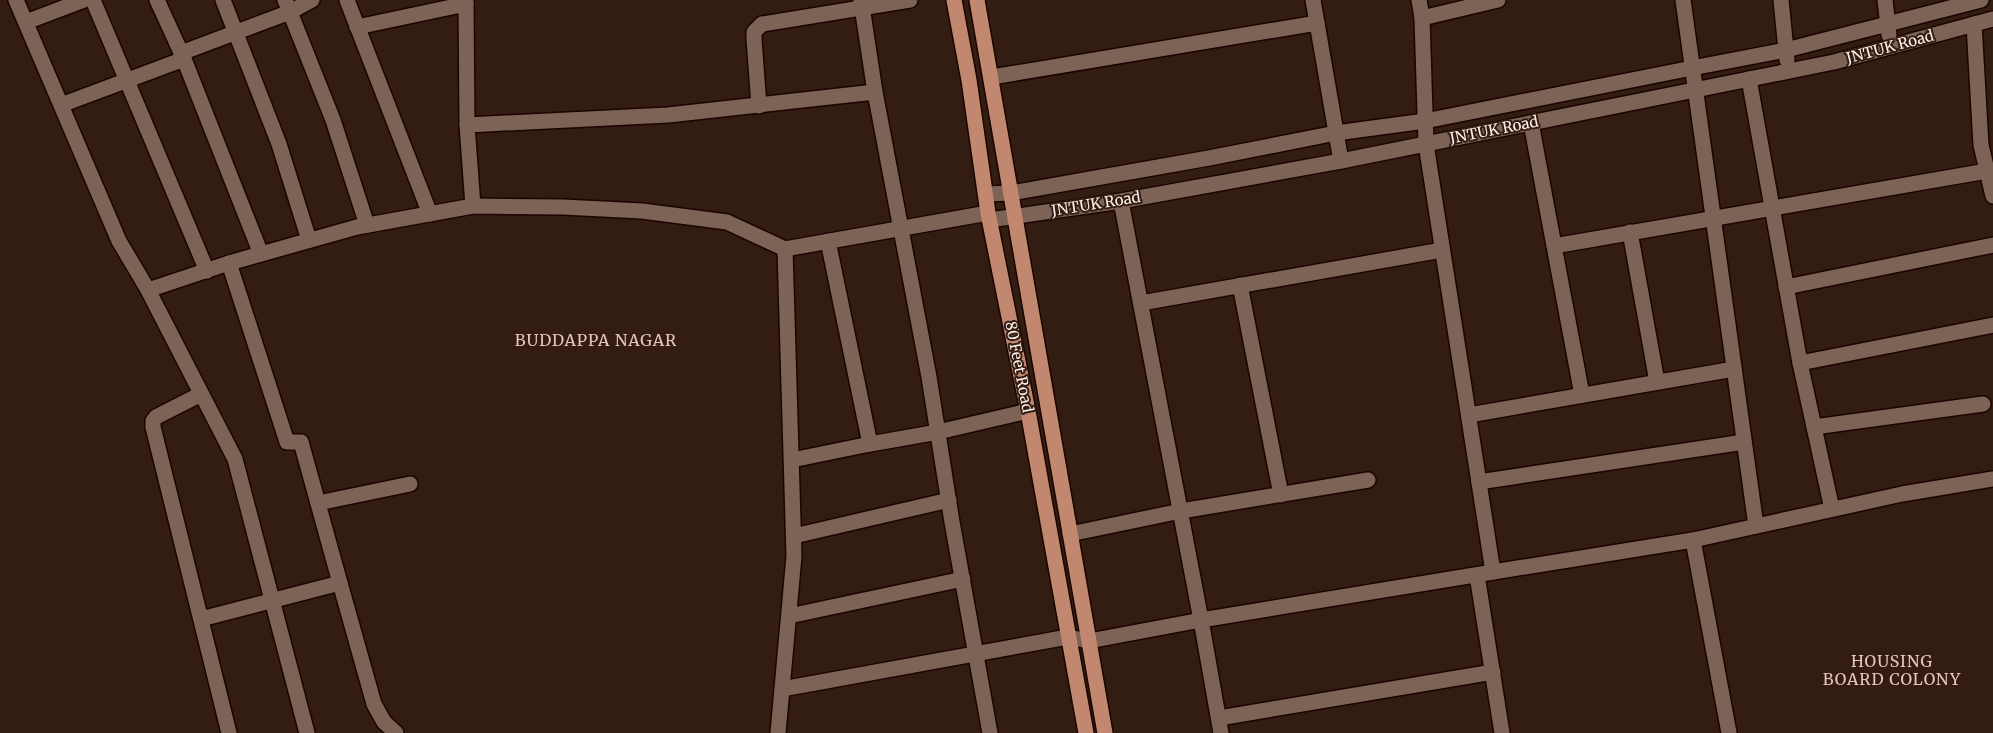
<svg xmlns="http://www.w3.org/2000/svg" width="1993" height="733" font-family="Merriweather,serif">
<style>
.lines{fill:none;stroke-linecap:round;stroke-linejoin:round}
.minor-casing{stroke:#190601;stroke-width:18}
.major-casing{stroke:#190601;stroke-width:18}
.minor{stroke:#7d6256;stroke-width:15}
.major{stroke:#c1886f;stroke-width:15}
.labels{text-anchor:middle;stroke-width:4;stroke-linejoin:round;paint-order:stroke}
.street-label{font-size:15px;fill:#fef1eb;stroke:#331c12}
.neighbourhood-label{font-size:16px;letter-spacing:1px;fill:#e6c7ba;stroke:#331c12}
</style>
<rect width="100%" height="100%" fill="#331c12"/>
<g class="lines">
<g class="minor-casing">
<g id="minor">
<path d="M16 0 119 241 148 290 235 459 307 733"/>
<path d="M93 0 207 271"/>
<path d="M223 0 279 144 309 240"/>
<path d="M285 0 290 12 312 0"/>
<path d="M347 0 430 214"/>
<path d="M466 0 467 125"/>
<path d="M861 0 875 92"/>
<path d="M1313 0 1341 161"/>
<path d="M1683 0 1756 526"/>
<path d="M1781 0 1787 60"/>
<path d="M1885 0 1889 35"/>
<path d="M1422 18 1498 0"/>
<path d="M26 22 84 0"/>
<path d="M1974 24 1981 145 1993 196"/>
<path d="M357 27 466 4"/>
<path d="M181 53 290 12 333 120 367 225"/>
<path d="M184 59 261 254"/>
<path d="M992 77 1317 23"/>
<path d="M1749 79 1800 363"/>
<path d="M61 105 184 59 157 0"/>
<path d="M759 106 754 39V32L762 24 910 0"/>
<path d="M1531 123 1582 395"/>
<path d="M986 194 1011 193 1209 158 1336 133 1425 121 1692 68 1786 50 1981 0"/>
<path d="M473 206 467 125 668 115 875 92 929 377 952 522 990 733"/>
<path d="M990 220 1121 201 1341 161 1834 62 1993 19"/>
<path d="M1630 232 1657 382"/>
<path d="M828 241 870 444 938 432 1028 411"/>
<path d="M1554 246 1987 171"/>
<path d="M1240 285 1281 495"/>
<path d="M1786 287 1993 245"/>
<path d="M148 290 229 263"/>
<path d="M1141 303 1442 250"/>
<path d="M201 394 156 417 153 421V427L229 733"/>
<path d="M1469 415 1734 369"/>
<path d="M1814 427 1983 404"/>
<path d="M792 460 870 444"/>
<path d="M1479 482 1744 442"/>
<path d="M318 503 410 484"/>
<path d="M1832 509 1800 363 1993 325"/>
<path d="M1070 534 1181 511 1368 480"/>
<path d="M794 536 949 500"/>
<path d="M1493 572 1693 540"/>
<path d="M1477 575 1502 733"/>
<path d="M340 583 374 704 384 722 396 733"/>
<path d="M789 616 963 579"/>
<path d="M201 619 340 583 301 442H287L229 263 357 227 473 206 563 207 642 211 727 222 785 249 988 213"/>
<path d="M782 689 1068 637 1089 641 1201 620 1121 201"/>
<path d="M1219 718 1493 672"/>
<path d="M778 733 794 556 785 249"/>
<path d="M1221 733 1201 620 1493 572 1426 144 1422 18 1419 0"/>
<path d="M1729 733 1693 540 1902 494 1993 479"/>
</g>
</g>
<g class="major-casing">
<g id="major">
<path d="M954 0 969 80 988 213 1028 411 1086 733"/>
<path d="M977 0 1105 733"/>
</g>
</g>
<use href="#minor" class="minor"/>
<use href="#major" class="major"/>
</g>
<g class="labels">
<g class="street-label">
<text transform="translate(1890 47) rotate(-15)" y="5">JNTUK Road</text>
<text transform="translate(1494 130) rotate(-11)" y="5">JNTUK Road</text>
<text transform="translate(1096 204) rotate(-9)" y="5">JNTUK Road</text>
<text transform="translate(1019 367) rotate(79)" y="5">80 Feet Road</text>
</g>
<g class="neighbourhood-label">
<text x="596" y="346">BUDDAPPA NAGAR</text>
<text x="1892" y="667">HOUSING<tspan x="1892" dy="18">BOARD COLONY</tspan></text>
</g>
</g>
</svg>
